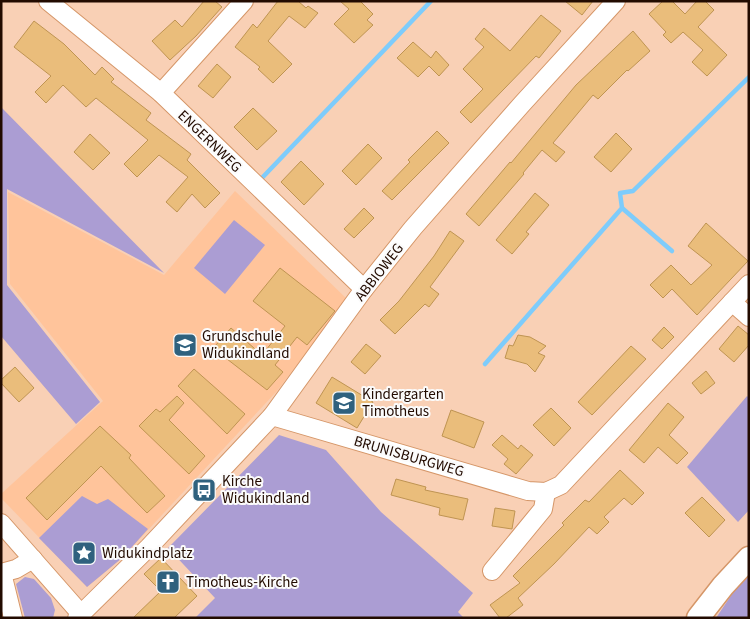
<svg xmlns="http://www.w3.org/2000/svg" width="750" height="619" font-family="'Source Sans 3',sans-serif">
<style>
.built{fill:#ffc49b}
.green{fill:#ab9dd3}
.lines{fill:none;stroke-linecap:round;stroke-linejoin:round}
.stream{stroke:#7eccfb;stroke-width:4.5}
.building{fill:#eabd7b;stroke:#bf9452}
.minor-casing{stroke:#d59668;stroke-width:20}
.major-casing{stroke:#d59668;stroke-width:25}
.minor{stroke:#fff;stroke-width:18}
.major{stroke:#fff;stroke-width:22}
.labels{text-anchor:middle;stroke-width:4;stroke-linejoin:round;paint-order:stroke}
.street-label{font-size:15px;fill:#220b00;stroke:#fbfbfb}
.poi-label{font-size:15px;fill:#220b00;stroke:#fbfbfb;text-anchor:start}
</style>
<rect width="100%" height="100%" fill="#f9d0b5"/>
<path class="built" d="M235 191 347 299 277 391 122 558 87 587 1 498V494L103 401 10 284 8 192 164 275Z"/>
<g class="green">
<path d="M1 107 164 273 7 189V285L100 402 76 424 1 336Z"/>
<path d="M234 220 265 245 225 294 194 268Z"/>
<path d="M747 396 749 398V510L738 522 687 467Z"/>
<path d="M279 435 326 450 381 512 473 593 458 612 464 618H195L215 598 168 548Z"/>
<path d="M82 496 97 504 108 499 148 529 122 558 87 587 39 538Z"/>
<path d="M749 575V618H716L734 591Z"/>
<path d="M25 577 34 579 51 598 55 610 53 618H25L16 584Z"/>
</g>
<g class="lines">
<g class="stream">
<path d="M261 179 431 1"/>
<path d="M622 208 672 251"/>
<path d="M485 364 622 208 620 193 633 191 749 77"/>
</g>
</g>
<g class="building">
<path d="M204 1H215L222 7 196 36 170 60 152 41 175 20 182 27Z"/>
<path d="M278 1H298L306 8 308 6 318 13 305 28 289 16 268 41 292 64 273 83 258 69 260 67 235 47 253 24 257 28Z"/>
<path d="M340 1H360L373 14 367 20 373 25 354 43 334 24 349 9Z"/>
<path d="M565 1H593L582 15Z"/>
<path d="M663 1H672L685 14 697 1H705L714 10 698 27 727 55 707 76 692 62 703 50 683 32 671 43 663 35 666 32 649 14Z"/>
<path d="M541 15 561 31 539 58 536 56 471 123 460 112 483 89 463 69 484 47 475 39 484 28 510 51Z"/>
<path d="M34 21 64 44 95 75 102 67 114 79 111 82 151 113 146 120 191 154 187 160 220 193 205 208 192 194 177 212 166 202 188 177 159 155 137 177 124 164 148 140 96 98 86 107 63 85 46 103 35 92 51 76 14 47Z"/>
<path d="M633 31 650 51 628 71 627 70 598 99 593 95 553 143 565 152 556 162 542 150 523 173 524 174 479 226 466 214 510 162 511 163 576 85Z"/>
<path d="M413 42 431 58 436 51 449 65 439 76 429 66 418 77 397 58Z"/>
<path d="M217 64 231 77 213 98 198 86Z"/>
<path d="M253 108 277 131 257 150 234 127Z"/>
<path d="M437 131 449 143 392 200 382 191 410 162 408 160Z"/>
<path d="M616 133 632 149 611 172 594 157Z"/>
<path d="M90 134 110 153 93 170 74 152Z"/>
<path d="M368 144 382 158 356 185 342 171Z"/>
<path d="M301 161 324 184 304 205 281 182Z"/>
<path d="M535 193 549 205 526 232 529 234 512 254 496 240Z"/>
<path d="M364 208 374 218 354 238 344 229Z"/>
<path d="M706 223 748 261 697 315 672 289 663 298 650 285 671 265 691 285 712 265 688 246Z"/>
<path d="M450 231 464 241 430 287 439 294 429 307 425 304 395 334 380 320 399 301 434 256Z"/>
<path d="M280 268 335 311 307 345 297 337 275 365 283 372 267 390 227 359 215 346 231 328 262 355 285 326 253 301Z"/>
<path d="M738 326 749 335V345L734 362 719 349Z"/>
<path d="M664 327 674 337 662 349 652 340Z"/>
<path d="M518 335 530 337 546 346 538 353 545 356 535 372 527 364 505 358 509 345 513 346Z"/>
<path d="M366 344 381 356 365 374 351 362Z"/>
<path d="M631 346 646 359 592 415 578 402Z"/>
<path d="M15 367 34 388 19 402 1 383V380Z"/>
<path d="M194 369 245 414 227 434 178 386Z"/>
<path d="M706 371 715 383 701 394 692 383Z"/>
<path d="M332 377 373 402 357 428 316 403Z"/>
<path d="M177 396 184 403 169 420 205 456 189 474 139 426 156 409 160 412Z"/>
<path d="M668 403 684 417 669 435 688 453 677 464 658 447 644 463 629 450Z"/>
<path d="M551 408 571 428 554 446 533 425Z"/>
<path d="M451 410 484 422 474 448 442 436Z"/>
<path d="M100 426 131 455 129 458 165 496 147 513 101 466 47 520 26 498Z"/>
<path d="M502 435 518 449 521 445 533 455 516 474 504 464 508 459 492 445Z"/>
<path d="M620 470 644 493 632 505 624 498 604 517 609 522 597 534 589 527 554 564 518 598 523 605 506 618H500L490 605 520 583 513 576 564 525 562 523 585 500 589 502Z"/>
<path d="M396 479 426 487 425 490 468 499 463 520 439 515 440 508 391 495Z"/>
<path d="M702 497 725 520 709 537 685 513Z"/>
<path d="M495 508 515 511 512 529 492 526Z"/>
<path d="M161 558 197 596 174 618H133L161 591 144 574Z"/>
</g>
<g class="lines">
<g class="minor-casing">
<g id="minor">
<path d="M48 1 161 93 364 289"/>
<path d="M161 93 244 1"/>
<path d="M732 302 749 317"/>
<path d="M272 416 528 491 546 492 561 485 749 284"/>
<path d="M1 523 81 614"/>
<path d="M492 571 543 509 546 492"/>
<path d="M1 573 16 569 33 559"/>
<path d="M2 573 13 618"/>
<path d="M77 618 149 547 272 416 364 289 413 228 522 104 616 1"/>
</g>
</g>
<g class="major-casing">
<path id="major" d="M698 618 723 586 749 558"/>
</g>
<use href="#minor" class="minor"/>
<use href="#major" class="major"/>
</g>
<defs>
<g id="school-square" transform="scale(1.25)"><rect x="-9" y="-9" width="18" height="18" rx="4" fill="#2f617e" stroke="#fbfbfb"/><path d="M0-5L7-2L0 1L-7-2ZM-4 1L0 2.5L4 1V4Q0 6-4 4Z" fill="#fff"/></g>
<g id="bus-square" transform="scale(1.25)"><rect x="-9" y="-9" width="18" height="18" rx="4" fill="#2f617e" stroke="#fbfbfb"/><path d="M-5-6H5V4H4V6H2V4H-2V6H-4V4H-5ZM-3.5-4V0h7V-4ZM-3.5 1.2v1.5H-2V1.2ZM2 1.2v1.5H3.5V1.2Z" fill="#fff"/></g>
<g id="sight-square" transform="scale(1.25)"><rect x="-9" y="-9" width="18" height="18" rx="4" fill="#2f617e" stroke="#fbfbfb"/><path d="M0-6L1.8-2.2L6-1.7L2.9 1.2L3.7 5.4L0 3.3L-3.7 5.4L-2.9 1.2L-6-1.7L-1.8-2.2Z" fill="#fff"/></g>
<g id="church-square" transform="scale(1.25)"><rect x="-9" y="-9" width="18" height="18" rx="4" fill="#2f617e" stroke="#fbfbfb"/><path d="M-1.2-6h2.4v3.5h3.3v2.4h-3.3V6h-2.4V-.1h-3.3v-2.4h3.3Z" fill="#fff"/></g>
</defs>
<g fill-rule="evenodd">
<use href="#school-square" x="185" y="345"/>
<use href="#school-square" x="344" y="403"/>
<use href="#bus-square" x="204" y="490"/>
<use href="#sight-square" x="84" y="553"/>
<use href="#church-square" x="168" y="582"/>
</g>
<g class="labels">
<g class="street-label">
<text transform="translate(210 141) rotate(44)" y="5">ENGERNWEG</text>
<text transform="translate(379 272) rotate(-52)" y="5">ABBIOWEG</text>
<text transform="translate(409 456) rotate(16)" y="5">BRUNISBURGWEG</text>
</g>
<g class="poi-label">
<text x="202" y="341">Grundschule<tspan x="202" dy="17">Widukindland</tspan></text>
<text x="362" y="399">Kindergarten<tspan x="362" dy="17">Timotheus</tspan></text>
<text x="222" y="486">Kirche<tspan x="222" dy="17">Widukindland</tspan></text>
<text x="102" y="558">Widukindplatz</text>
<text x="186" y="587">Timotheus-Kirche</text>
</g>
</g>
<rect width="750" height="619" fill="none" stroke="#220b00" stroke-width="5"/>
</svg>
